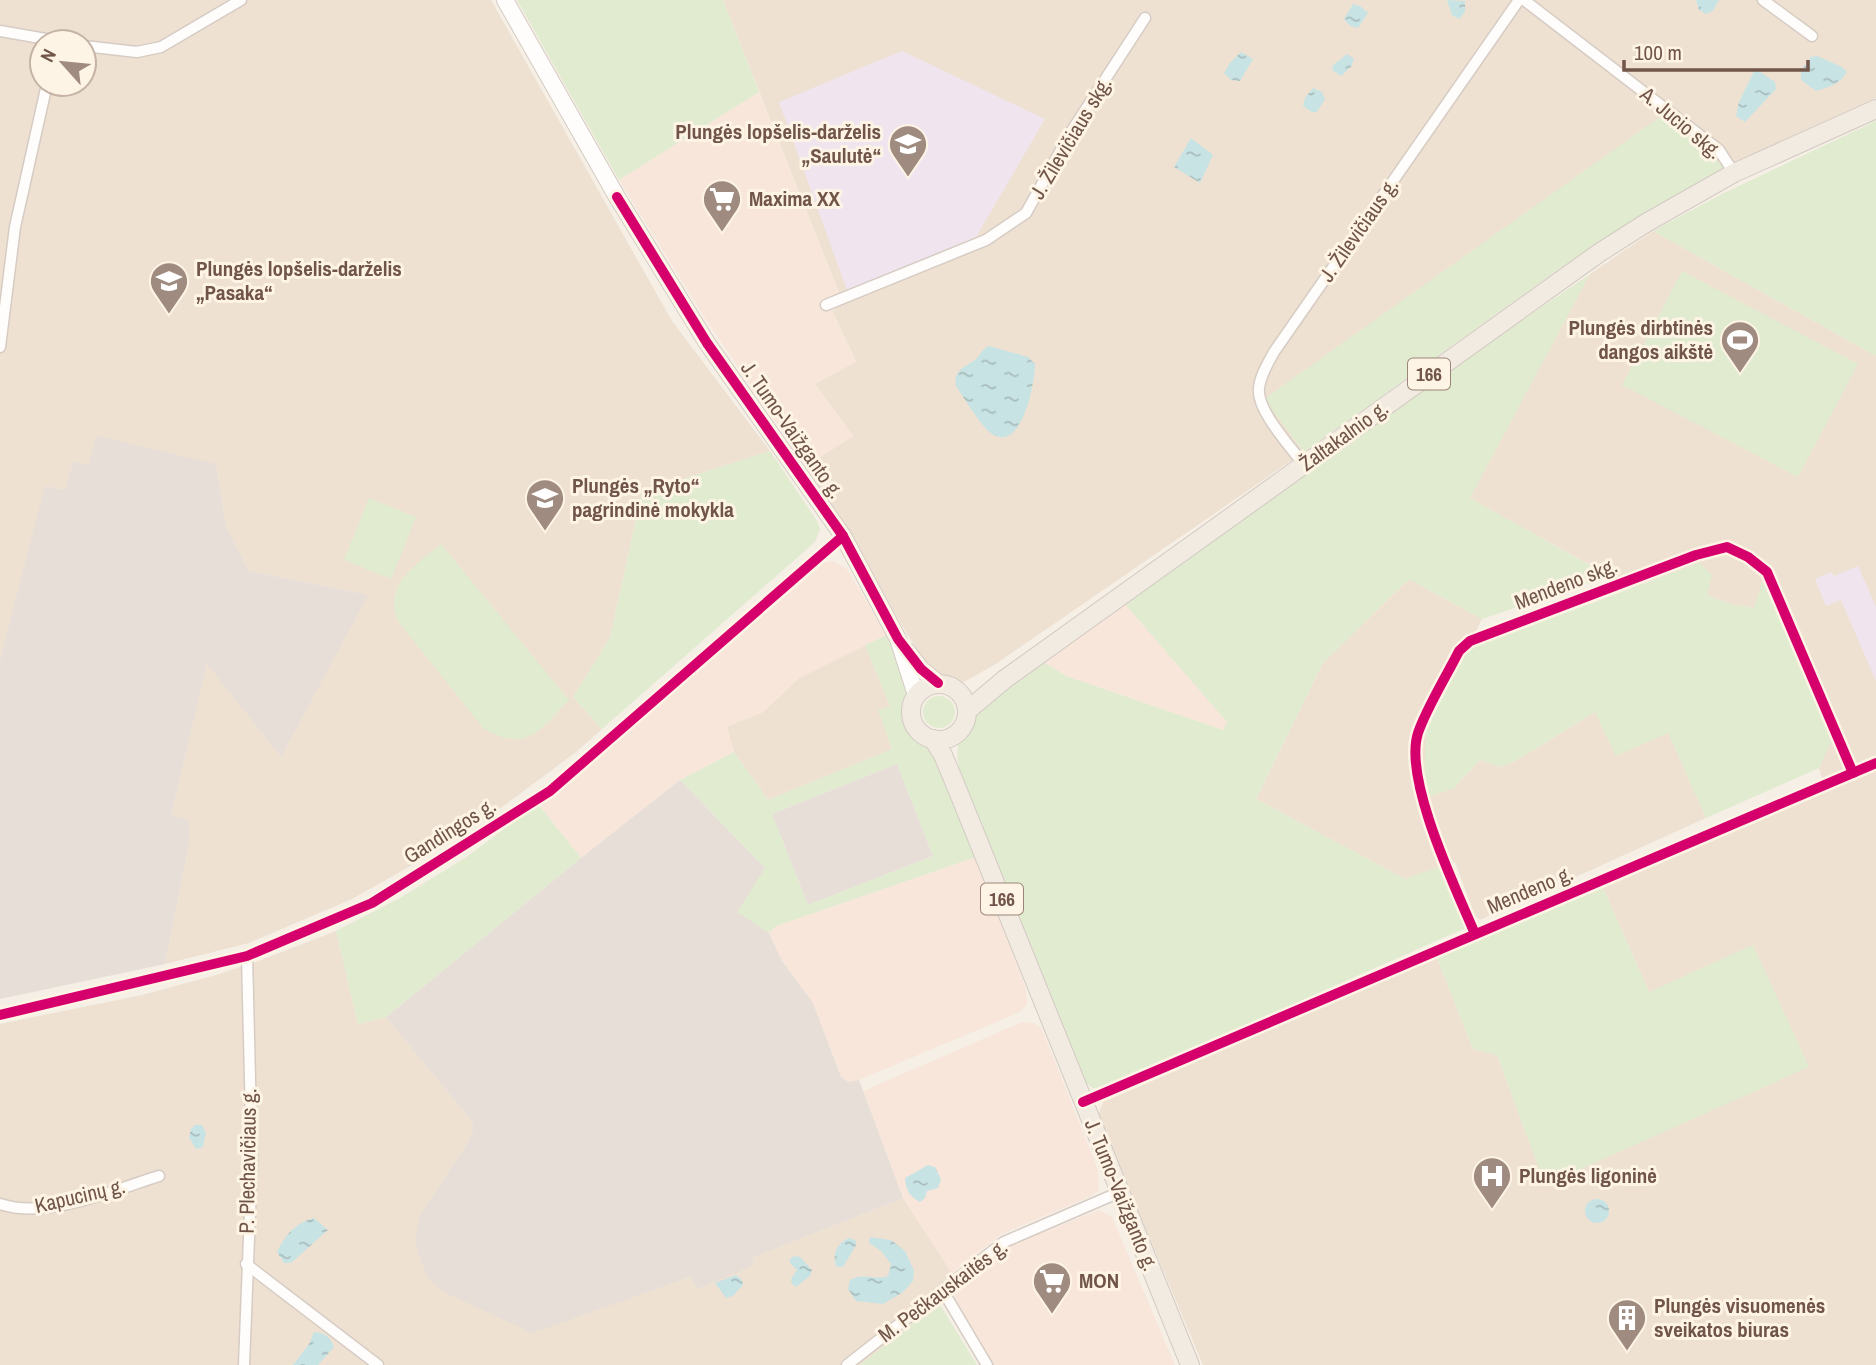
<svg xmlns="http://www.w3.org/2000/svg" width="1876" height="1365" font-family="'Archivo Narrow',sans-serif">
<style>
.residential{fill:#eee1d2;fill-rule:evenodd}
.commercial{fill:#f8e6db}
.industrial{fill:#e6ded7}
.education{fill:#f0e5ef}
.grass{fill:#e1ebd0;fill-rule:evenodd}
.water{fill:url(#water-ripples)}
.lines{fill:none;stroke-linecap:round;stroke-linejoin:round}
.street-casing{stroke:#d6ccc4;stroke-width:13}
.secondary-casing{stroke:#d5cbc2;stroke-width:18}
.primary-casing{stroke:#d3cac3;stroke-width:20}
.street{stroke:#fefdfb;stroke-width:10}
.secondary{stroke:#fefdfb;stroke-width:16}
.primary{stroke:#f1ebe2;stroke-width:18}
.cycleway-casing{stroke:#fef4e5;stroke-width:15}
.cycleway{stroke:#d6006c;stroke-width:10}
.labels{text-anchor:middle;stroke-width:6;stroke-linejoin:round;paint-order:stroke}
.shield{fill:#fef4e5;stroke:#9b8577;stroke-width:2}
.shield-label{font-size:19px;font-weight:bold;fill:#705548}
.street-label{font-size:21px;fill:#705548;stroke:#fef4e5}
.poi-label{font-size:21px;font-weight:bold;fill:#705548;stroke:#fef4e5;text-anchor:start}
</style>
<defs>
<pattern id="water-ripples" width="26" height="14" patternUnits="userSpaceOnUse" patternTransform="scale(1.75)"><rect width="26" height="14" fill="#c8e3e4"/><path d="M2 4q2-2 4 0t4 0M15 11q2-2 4 0t4 0" fill="none" stroke="#a7bbbb"/></pattern>
</defs>
<rect width="100%" height="100%" fill="#f5efe5"/>
<g class="residential">
<path d="M0 0H491L672 321 770 451 642 492 610 638 573 697 602 729 576 752 505 805 432 854 352 899 249 943 165 964 189 844V820L171 815 207 663 281 757 367 595 249 571 226 527 216 464 88 465 73 463 65 490 46 486 0 660ZM42 42H84V84H42Z"/>
<path d="M723 0H1876V98L1725 167 1265 399 1304 452 994 665 962 683 930 672 806 466 853 436 815 384 856 361 832 311 843 303Z"/>
<path d="M1653 231 1876 356V1365H1203L1098 1115 1103 1102 1437 958 1473 1049 1497 1055 1545 1184 1649 992 1603 888 1826 791 1819 768 1832 737 1762 582 1755 608 1730 604 1707 595 1700 563 1632 588 1469 498 1590 274Z"/>
<path d="M1409 579 1482 619 1426 730 1453 789 1480 760 1499 767 1512 763 1595 712 1668 732 1706 818 1480 920 1475 916 1455 862 1405 879 1256 799 1323 663Z"/>
<path d="M865 645 890 706 879 711 892 749 768 800 734 752 726 727 763 712 799 678Z"/>
<path d="M336 931 358 1024 386 1017 472 1121 473 1129 469 1141 420 1215 532 1332 690 1277 697 1289 755 1264 752 1258 903 1198 952 1273 933 1290 939 1303 860 1365H0V1024L142 995 216 975 256 962Z"/>
</g>
<g class="commercial">
<path d="M759 92 843 303 832 311 856 362 815 384 853 436 806 466 706 320 619 180Z"/>
<path d="M833 561 847 569 887 635 799 678 763 712 727 726 734 752 680 780 581 858 538 804 585 769 825 562Z"/>
<path d="M1124 603 1228 723 1223 730 1066 676 1042 661Z"/>
<path d="M976 857 1026 989 1027 1004 1020 1012 859 1080 847 1082 841 1077 813 1003 782 961 769 933 776 926Z"/>
<path d="M1022 1022 1034 1023 1042 1029 1098 1170 1099 1191 1089 1197 1002 1234 952 1273 903 1198 863 1091Z"/>
<path d="M1099 1210 1112 1217 1175 1365H992L955 1303V1294L959 1285 989 1259 1009 1246Z"/>
</g>
<g class="industrial">
<path d="M97 436 216 464 226 527 249 571 368 595 281 757 207 664 171 815 189 820V844L165 964 0 999V660L45 486 65 490 73 462 88 465Z"/>
<path d="M897 764 933 856 808 905 772 814Z"/>
<path d="M680 780 765 868 738 912 769 933 782 961 813 1003 841 1077 848 1082 859 1080 903 1198 752 1258 755 1265 697 1289 690 1277 532 1333 442 1291 427 1277 416 1247 415 1239 420 1215 469 1141 473 1129 472 1121 386 1017 581 858Z"/>
</g>
<g class="education">
<path d="M902 51 1045 119 976 237 847 290 779 102Z"/>
<path d="M1858 566 1876 607V681L1841 600 1826 606 1815 579 1831 572 1834 576Z"/>
</g>
<g class="grass">
<path d="M517 0H723L759 92 619 180Z"/>
<path d="M1664 114 1725 167 1637 218 1562 267 1304 452 1264 399Z"/>
<path d="M1876 121V356L1653 231 1720 195Z"/>
<path d="M1682 271 1858 364 1798 477 1622 385Z"/>
<path d="M1590 274 1470 498 1609 576 1482 619 1409 579 1323 663 1256 799 1405 879 1444 865 1468 927 1103 1088H1093L1084 1082 963 786C960 772 954 754 960 741 965 731 971 725 973 715L1042 661 1066 676 1223 730 1227 722 1124 603 1397 406Z"/>
<path d="M770 451 817 521 820 529 815 542 602 729 573 697 610 638 642 492Z"/>
<path d="M369 498 416 517 391 579 344 560Z"/>
<path d="M441 544 569 700C540 730 528 753 484 729L397 620C384 583 417 564 441 544Z"/>
<path d="M1700 563 1712 575 1707 595 1730 604 1754 608 1762 582 1767 584 1833 738 1819 768 1706 818 1668 733 1616 756 1595 712 1512 763 1499 767 1480 760 1453 789 1428 797 1424 784 1426 730 1467 649Z"/>
<path d="M887 635 907 674 909 696 904 713 905 722 912 733 935 752 976 857 776 926 769 933 737 912 765 868 680 780 734 752 768 800 892 749 878 710 890 706 865 645ZM897 764 933 856 808 905 772 814Z"/>
<circle cx="939" cy="712" r="16"/>
<path d="M538 804 581 858 386 1017 358 1024 336 931 400 898 465 858Z"/>
<path d="M1603 888 1649 992 1753 945 1809 1067 1545 1185 1497 1055 1473 1049 1437 958Z"/>
<path d="M939 1303 977 1365H860Z"/>
</g>
<g class="water">
<path d="M1447 0 1465 1V12L1459 19 1452 15Z"/>
<path d="M1696 0H1723L1718 1 1713 11 1706 14 1699 10Z"/>
<path d="M1353 4 1360 6 1368 13 1358 28 1350 26 1344 19Z"/>
<path d="M1241 52 1253 59 1240 81 1231 80 1224 73 1230 63Z"/>
<path d="M1347 54 1354 59 1351 67 1341 76 1332 70 1333 65Z"/>
<path d="M1817 56 1842 67 1847 72C1840 84 1829 87 1816 91L1801 80V71L1811 57Z"/>
<path d="M1754 71H1759L1775 82 1776 89 1745 122 1736 116 1739 102Z"/>
<path d="M1313 88 1322 92 1325 99 1317 112H1312L1303 106 1305 98Z"/>
<path d="M1191 138 1213 155 1200 183 1174 167Z"/>
<path d="M989 346 1028 357 1035 364C1035 382 1023 447 996 436 983 431 965 399 956 386 953 369 965 368 976 359 981 354 982 349 989 346Z"/>
<path d="M195 1125H202L206 1133 203 1147 196 1149 189 1137 191 1129Z"/>
<path d="M928 1165 935 1167 941 1179 938 1188 927 1191 925 1198 920 1202C909 1196 906 1190 905 1178Z"/>
<circle cx="1597" cy="1211" r="12"/>
<path d="M314 1218 328 1230 291 1263H284L277 1252C285 1235 295 1223 314 1218Z"/>
<path d="M870 1237 891 1240 905 1251 914 1271 913 1281 903 1292 883 1304 856 1301 848 1289 850 1280C863 1272 875 1281 888 1276L891 1264 881 1251 869 1243Z"/>
<path d="M850 1238 856 1241V1245L843 1267H837C831 1255 837 1242 850 1238Z"/>
<path d="M794 1256 800 1257 812 1270 810 1276 796 1287 792 1284 791 1279 797 1270 790 1263V1259Z"/>
<path d="M736 1275 742 1280 743 1285 733 1296 726 1298 715 1283Z"/>
<path d="M314 1332C325 1333 330 1336 334 1347L318 1365H293L309 1344Z"/>
</g>
<g class="lines">
<g class="street-casing">
<g id="street">
<path d="M1524 0 1719 150 1734 173"/>
<path d="M1763 0 1812 36"/>
<path d="M0 31 63 42"/>
<path d="M84 46 137 52 161 47 241 0"/>
<path d="M826 305 986 240 1026 213 1071 132 1145 18"/>
<path d="M0 347 15 227 47 84"/>
<path d="M1304 465C1291 447 1256 410 1259 388 1260 376 1268 363 1274 352L1519 0"/>
<path d="M1475 934C1456 889 1403 779 1418 733 1426 709 1447 675 1459 651L1470 641 1696 555 1727 547 1748 557 1767 572 1853 773"/>
<path d="M0 1015 247 956 372 903 550 791 843 536"/>
<path d="M1083 1102 1876 763"/>
<path d="M0 1204C46 1220 114 1190 159 1176"/>
<path d="M246 1264 378 1365"/>
<path d="M943 1291 987 1365"/>
<path d="M244 1365 252 1161 247 956"/>
<path d="M847 1365 1004 1242 1120 1192"/>
</g>
</g>
<g class="secondary-casing">
<g id="secondary">
<path d="M505 0 617 197 707 343 843 536 898 639 916 695"/>
<path d="M908 652 921 669 938 683"/>
</g>
</g>
<g class="primary-casing">
<g id="primary">
<circle cx="939" cy="712" r="28"/>
<path d="M968 710 1005 679 1599 253 1646 223 1734 173 1876 109"/>
<path d="M933 739 943 755 958 791 1190 1365"/>
</g>
</g>
<use href="#street" class="street"/>
<use href="#secondary" class="secondary"/>
<use href="#primary" class="primary"/>
<g class="cycleway-casing">
<g id="cycleway">
<path d="M617 197 707 343 843 536 898 639 921 669 938 683"/>
<path d="M1475 934C1456 889 1403 779 1418 733 1426 709 1447 675 1459 651L1470 641 1696 555 1727 547 1748 557 1767 572 1853 773"/>
<path d="M0 1015 247 956 372 903 550 791 843 536"/>
<path d="M1083 1102 1876 763"/>
</g>
</g>
<use href="#cycleway" class="cycleway"/>
</g>
<defs>
<g id="school-pin" transform="scale(2.0125)"><path d="M0 17L-7.5 6A9.5 9.5 0 1 1 7.5 6Z" fill="#9f8b7f" stroke="#fef4e5"/><path d="M0-5L7-2L0 1L-7-2ZM-4 1L0 2.5L4 1V4Q0 6-4 4Z" fill="#fff"/></g>
<g id="supermarket-pin" transform="scale(2.0125)"><path d="M0 17L-7.5 6A9.5 9.5 0 1 1 7.5 6Z" fill="#9f8b7f" stroke="#fef4e5"/><path d="M-6-5.5h2.5l.6 2H6L4.5 2H-2.5L-4.4-4H-6ZM-1.5 3.2a1.3 1.3 0 1 0 .1 0ZM3 3.2a1.3 1.3 0 1 0 .1 0Z" fill="#fff"/></g>
<g id="stadium-pin" transform="scale(2.0125)"><path d="M0 17L-7.5 6A9.5 9.5 0 1 1 7.5 6Z" fill="#9f8b7f" stroke="#fef4e5"/><path d="M0-5a6.5 5 0 1 0 0 10a6.5 5 0 1 0 0-10ZM-3.5-1.8h7v3.6h-7Z" fill="#fff"/></g>
<g id="hospital-pin" transform="scale(2.0125)"><path d="M0 17L-7.5 6A9.5 9.5 0 1 1 7.5 6Z" fill="#9f8b7f" stroke="#fef4e5"/><path d="M-5-5h3v3.5h4V-5h3V5h-3V1.5h-4V5h-3Z" fill="#fff"/></g>
<g id="building-pin" transform="scale(2.0125)"><path d="M0 17L-7.5 6A9.5 9.5 0 1 1 7.5 6Z" fill="#9f8b7f" stroke="#fef4e5"/><path d="M-4-6H4V6H1V3H-1V6H-4ZM-2.5-4.3h1.7v1.8h-1.7ZM.8-4.3h1.7v1.8H.8ZM-2.5-1h1.7V.8h-1.7ZM.8-1h1.7V.8H.8Z" fill="#fff"/></g>
</defs>
<g fill-rule="evenodd">
<use href="#school-pin" x="908" y="144"/>
<use href="#supermarket-pin" x="722" y="199"/>
<use href="#school-pin" x="169" y="281"/>
<use href="#stadium-pin" x="1740" y="340"/>
<use href="#school-pin" x="545" y="498"/>
<use href="#hospital-pin" x="1492" y="1176"/>
<use href="#supermarket-pin" x="1052" y="1281"/>
<use href="#building-pin" x="1627" y="1318"/>
</g>
<g class="labels">
<g class="shield">
<rect x="1408" y="358.5" width="42" height="31" rx="5"/>
<rect x="981" y="883.5" width="42" height="31" rx="5"/>
</g>
<g class="shield-label">
<text x="1429" y="381">166</text>
<text x="1002" y="906">166</text>
</g>
<g class="street-label">
<text transform="translate(1681 123) rotate(40)" y="7">A. Jucio skg.</text>
<text transform="translate(1071 138) rotate(-59)" y="7">J. Žilevičiaus skg.</text>
<text transform="translate(1359 230) rotate(-55)" y="7">J. Žilevičiaus g.</text>
<text transform="translate(792 430) rotate(55)" y="7">J. Tumo-Vaižganto g.</text>
<text transform="translate(1344 436) rotate(-36)" y="7">Žaltakalnio g.</text>
<text transform="translate(1566 584) rotate(-21)" y="7">Mendeno skg.</text>
<text transform="translate(450 831) rotate(-32)" y="7">Gandingos g.</text>
<text transform="translate(1530 890) rotate(-23)" y="7">Mendeno g.</text>
<text transform="translate(248 1161) rotate(-89)" y="7">P. Plechavičiaus g.</text>
<text transform="translate(1121 1195) rotate(68)" y="7">J. Tumo-Vaižganto g.</text>
<text transform="translate(80 1196) rotate(-13)" y="7">Kapucinų g.</text>
<text transform="translate(943 1291) rotate(-37)" y="7">M. Pečkauskaitės g.</text>
</g>
<g class="poi-label">
<text x="881" y="139" text-anchor="end">Plungės lopšelis-darželis<tspan x="881" dy="24">„Saulutė“</tspan></text>
<text x="749" y="206">Maxima XX</text>
<text x="196" y="276">Plungės lopšelis-darželis<tspan x="196" dy="24">„Pasaka“</tspan></text>
<text x="1713" y="335" text-anchor="end">Plungės dirbtinės<tspan x="1713" dy="24">dangos aikštė</tspan></text>
<text x="572" y="493">Plungės „Ryto“<tspan x="572" dy="24">pagrindinė mokykla</tspan></text>
<text x="1519" y="1183">Plungės ligoninė</text>
<text x="1079" y="1288">MON</text>
<text x="1654" y="1313">Plungės visuomenės<tspan x="1654" dy="24">sveikatos biuras</tspan></text>
</g>
</g>
<g transform="translate(63 63) rotate(297)"><circle r="33" fill="#fef4e5" stroke="#c5b4a6" stroke-width="2"/>
<path d="M0-5L12 26L0 18L-12 26Z" fill="#9f8b7f"/>
<text y="-10" font-size="19" font-weight="bold" text-anchor="middle" fill="#705548">N</text>
</g>
<path d="M1624 60v10h184v-10" fill="none" stroke="#705548" stroke-width="3.5"/>
<text x="1634" y="60" font-size="21" fill="#705548" stroke="#fef4e5" stroke-width="5" paint-order="stroke">100 m</text>
</svg>
